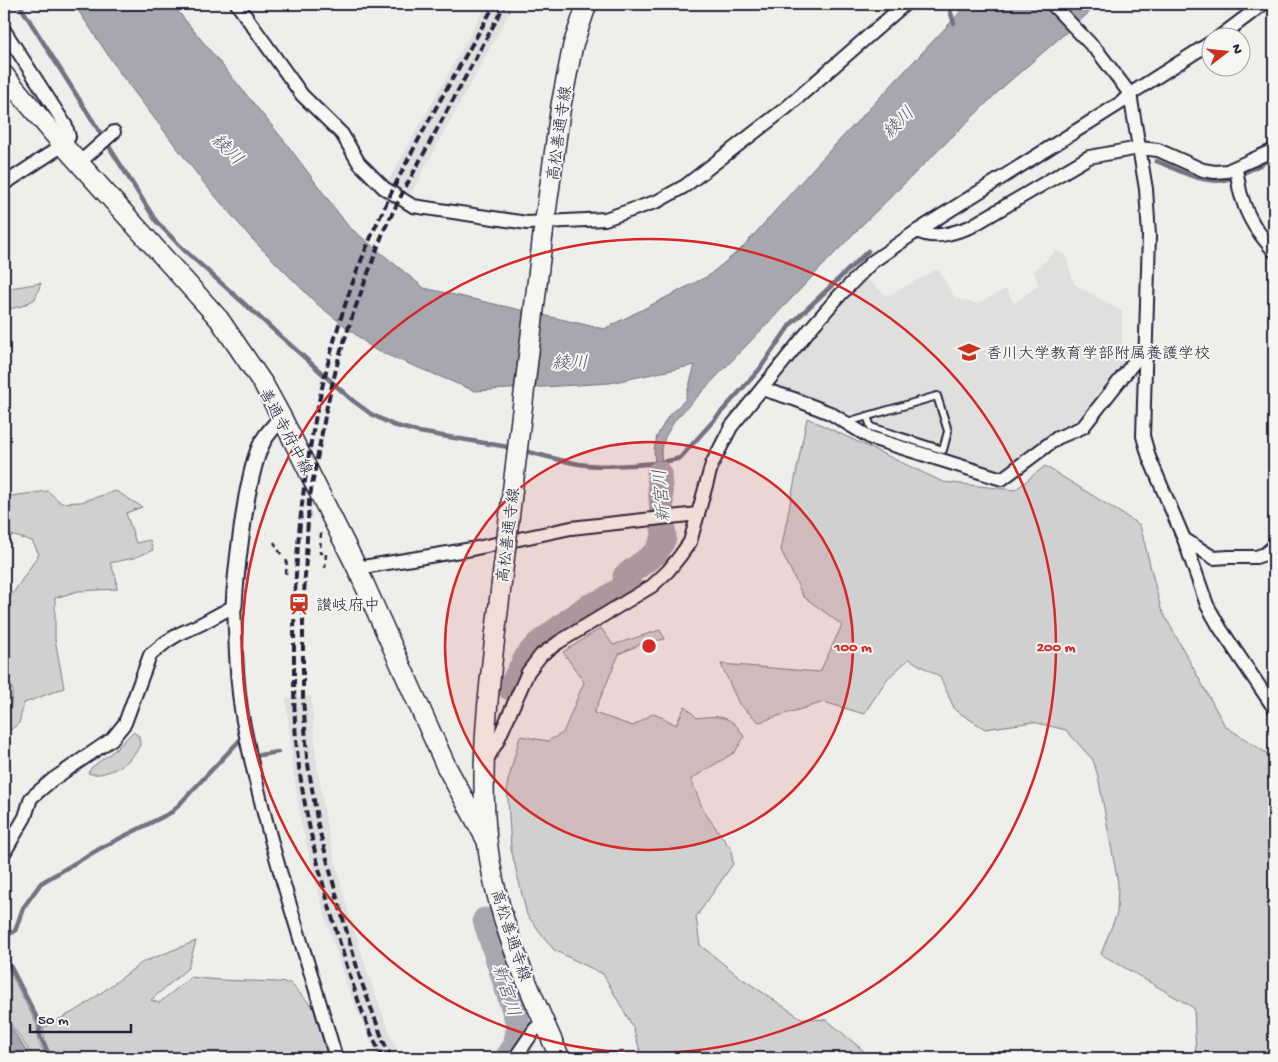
<svg xmlns="http://www.w3.org/2000/svg" width="1278" height="1062" font-family="'Gochi Hand','Klee One',sans-serif">
<style>
.built{fill:#dfdfde}
.green{fill:#d0d0d1;stroke:#797986}
.water{fill:#a7a7af;stroke:#727281}
.lines{fill:none;stroke-linecap:round;stroke-linejoin:round}
.stream{stroke:#727281;stroke-width:4.5}
.river{stroke:#a7a7af;stroke-width:25}
.service-casing{stroke:#22223b;stroke-width:10}
.minor-casing{stroke:#22223b;stroke-width:16}
.tertiary-casing{stroke:#22223b;stroke-width:19}
.primary-casing{stroke:#22223b;stroke-width:22}
.path{stroke:#22223b;stroke-width:2.5;stroke-dasharray:5 4;stroke-linecap:butt}
.service{stroke:#f6f6f2;stroke-width:6}
.minor{stroke:#f6f6f2;stroke-width:12}
.tertiary{stroke:#f6f6f2;stroke-width:15}
.primary{stroke:#f6f6f2;stroke-width:19}
.rail{stroke:#22223b;stroke-width:4;stroke-dasharray:8 4;stroke-linecap:butt}
.primary-bridge-casing{stroke:#22223b;stroke-width:22;stroke-linecap:butt}
.primary-bridge{stroke:#f6f6f2;stroke-width:19}
.ring{fill:none;stroke:#d62828;stroke-width:2.5}
.labels{text-anchor:middle;stroke-width:4;stroke-linejoin:round;paint-order:stroke}
.street-label{font-size:16px;fill:#22223b;stroke:#f6f6f2}
.poi-label{font-size:16px;fill:#22223b;stroke:#f6f6f2;text-anchor:start}
.water-label{font-size:18px;font-style:italic;fill:#575769;stroke:#f6f6f2}
.centre{fill:#d62828;stroke:#f6f6f2;stroke-width:2.5}
.ring-label{font-size:15px;text-anchor:middle;font-weight:bold;fill:#d62828;stroke:#f6f6f2;stroke-width:4;stroke-linejoin:round;paint-order:stroke}
</style>
<rect width="100%" height="100%" fill="#eeeeeb"/>
<filter id="ink" filterUnits="userSpaceOnUse"><feTurbulence type="fractalNoise" baseFrequency=".02" numOctaves="2"/><feDisplacementMap in="SourceGraphic" scale="10" xChannelSelector="R" yChannelSelector="G"/><feConvolveMatrix kernelMatrix="1 2 1 2 8 2 1 2 1" color-interpolation-filters="sRGB"/></filter>
<g filter="url(#ink)">
<g class="built">
<path d="M487 4H514L411 193 394 186 388 182Z"/>
<path d="M1057 250 1066 256 1074 284 1122 311V347L1133 356 1078 424 1053 435 999 473 863 427 854 414 828 407 776 386 813 333 866 279 887 296 938 269 955 298 977 304 1006 289 1014 303 1039 285 1033 272Z"/>
<path d="M311 696 316 757 326 823 345 900 368 974 392 1039 402 1058H378L346 984 322 906 302 828 292 763 286 698Z"/>
</g>
<g class="green">
<path d="M41 283 35 299 22 306 4 310V289Z"/>
<path d="M807 418 943 482 1015 490 1045 466 1140 525 1161 609 1225 726 1274 758V1058L1196 1057 1194 1008 1101 954 1117 913 1118 883 1098 776 1093 760 1066 730 1033 722 985 729 955 710 940 677 909 659 887 679 864 714 824 702 759 722 739 704 721 664 820 672 842 625 803 596 781 550Z"/>
<path d="M48 491 61 503 81 502 116 491 142 507 126 513 136 543 150 540 153 550 134 558 110 563 116 577 117 589 78 591 55 598V639L64 688 24 703 19 723 9 731 4 729V711L10 709 13 691 4 669V607L39 554 32 541 4 533V497Z"/>
<path d="M601 628 613 645 660 630 665 639 643 643 619 654 594 713 633 726 654 713 676 725 685 706 697 718C719 715 732 715 744 737L735 752 691 779 703 810 731 849 733 864 696 917 700 945 741 978 801 1018 827 1020 872 1058H642L633 1027 603 974 554 950 527 915 511 849 507 785 520 736 548 741 563 733 584 682 563 652Z"/>
<path d="M133 732 139 736C139 739 140 742 140 744 135 762 104 779 88 773L92 767 116 749Z"/>
<path d="M196 941 188 968 151 1000 159 1003 191 977C224 982 257 980 290 983L313 1007 328 1058H52L45 1041 43 1028 82 1007 143 962Z"/>
<path d="M4 960 37 1025 38 1041 47 1058H34L4 1014Z"/>
</g>
<g class="water">
<path d="M74 4H172L286 143 348 226 424 288 604 329 708 276 742 248 818 163 968 4H1099L1003 87 859 228 675 420 665 437 661 451 664 506H658L654 450 657 436 669 415 685 400 695 365 610 383 475 391 375 350 317 304 252 239 204 183 122 76Z"/>
<path d="M4 1017 31 1058H4Z"/>
</g>
<g class="lines">
<g class="stream">
<path d="M19 4 156 221 183 249 352 400 371 414 393 425 419 432 514 448"/>
<path d="M946 4 949 7 954 23"/>
<path d="M1156 161C1177 169 1201 184 1224 180 1241 176 1258 165 1274 158"/>
<path d="M521 450C540 455 559 460 579 464 601 468 658 465 680 458L759 370 790 325 868 251"/>
<path d="M254 756 278 752"/>
<path d="M4 937 15 931 23 908 41 883 99 849 172 812 239 741 245 753"/>
<path d="M4 954 40 1024V1036L50 1058"/>
</g>
<g class="river">
<path d="M510 688 527 656 538 644 587 607 604 600 629 584 625 576 656 553 664 538 659 473"/>
<path d="M485 920 519 1026 515 1046 507 1058"/>
</g>
<g class="service-casing">
<path id="service" d="M847 422 937 396 948 431 943 450 871 427 867 416"/>
</g>
<g class="minor-casing">
<g id="minor">
<path d="M237 4 302 95 342 134 359 163 384 188 413 206 527 223 605 219 658 201 685 186 786 108 905 4"/>
<path d="M1052 4 1099 53 1130 94 1146 189 1149 236 1143 436 1149 457 1184 539 1207 605 1220 628 1274 708"/>
<path d="M4 30 66 126 69 137 63 145 4 184"/>
<path d="M1218 38 1263 4"/>
<path d="M79 163 114 132"/>
<path d="M1235 168C1239 178 1238 188 1242 198 1249 221 1259 234 1274 251"/>
<path d="M917 231C934 240 953 233 970 227L1089 157 1139 148 1158 150 1203 170 1215 172 1227 171 1274 150"/>
<path d="M762 389 794 399 830 413 871 438 1002 479 1057 438 1083 427 1139 356H1147"/>
<path d="M1184 539 1214 558 1229 557H1256L1265 554 1274 546"/>
<path d="M357 568 472 549 571 528 698 514"/>
<path d="M486 761 497 742 528 672 541 655 559 642 652 586 668 571 680 556 690 542 712 464 731 427 810 329 839 296 872 262 917 231 1122 102 1130 94 1210 43"/>
<path d="M4 853 25 817 31 798 52 780 112 739 125 723 150 655 166 642 179 634 201 624 234 606C236 648 236 690 245 731 267 842 305 950 336 1058"/>
<path d="M515 1058 535 1029 544 1021"/>
</g>
</g>
<g class="tertiary-casing">
<path id="tertiary" d="M234 606C236 569 241 533 247 496 251 478 254 458 263 441 268 432 275 425 282 418"/>
</g>
<g class="primary-casing">
<g id="primary">
<path d="M4 75 63 145 219 319 264 385 282 418 357 568 446 766 487 841"/>
<path d="M543 234 561 105 573 45 587 4"/>
<path d="M501 587C491 671 478 756 487 840 495 917 529 989 560 1058"/>
</g>
</g>
<g class="path">
<path d="M321 533 320 553H326L325 569"/>
<path d="M274 542 282 556"/>
<path d="M286 574 287 556"/>
</g>
<use href="#service" class="service"/>
<use href="#minor" class="minor"/>
<use href="#tertiary" class="tertiary"/>
<use href="#primary" class="primary"/>
<g class="rail">
<path d="M383 1058C361 1017 349 972 335 927 319 872 305 816 298 759 294 726 294 692 294 659 293 526 311 391 359 266 395 174 447 89 495 4"/>
<path d="M392 1058 384 1043 360 978 338 901 318 825 307 758 303 697V614L309 501 327 406 339 357 353 314 384 230 404 190 505 4"/>
</g>
<g class="primary-bridge-casing">
<path id="primary-bridge" d="M501 587 543 234"/>
</g>
<use href="#primary-bridge" class="primary-bridge"/>
</g>
</g>
<circle cx="649" cy="646" r="204" fill="#d62828" fill-opacity=".12"/>
<g class="ring">
<circle cx="649" cy="646" r="204"/>
<circle cx="649" cy="646" r="407"/>
</g>
<defs>
<g id="school-bare" transform="scale(1.725)"><path d="M0-5L7-2L0 1L-7-2ZM-4 1L0 2.5L4 1V4Q0 6-4 4Z" fill="#c8321e" stroke="#f6f6f2" stroke-width="2.5" paint-order="stroke"/></g>
<g id="station-bare" transform="scale(1.725)"><path d="M-3-6H3Q5-6 5-4V2Q5 4 3 4L4.5 6H3L1.5 4h-3L-3 6H-4.5L-3 4Q-5 4-5 2V-4Q-5-6-3-6ZM-3.5-4v3h7v-3ZM-3.5 1v1.5H-2V1ZM2 1v1.5H3.5V1Z" fill="#c8321e" stroke="#f6f6f2" stroke-width="2.5" paint-order="stroke"/></g>
</defs>
<g fill-rule="evenodd">
<use href="#school-bare" x="969" y="352"/>
<use href="#station-bare" x="299" y="604"/>
</g>
<g class="labels">
<g class="street-label">
<text transform="translate(558 133) rotate(-82)" y="6">高松善通寺線</text>
<text transform="translate(287 431) rotate(62)" y="6">善通寺府中線</text>
<text transform="translate(507 535) rotate(-83)" y="6">高松善通寺線</text>
<text transform="translate(512 935) rotate(72)" y="6">高松善通寺線</text>
</g>
<g class="poi-label">
<text x="986" y="358">香川大学教育学部附属養護学校</text>
<text x="316" y="610">讃岐府中</text>
</g>
<g class="water-label">
<text transform="translate(898 122) rotate(-45)" y="6">綾川</text>
<text transform="translate(228 149) rotate(44)" y="6">綾川</text>
<text x="570" y="368">綾川</text>
<text transform="translate(661 496) rotate(-95)" y="6">新宮川</text>
<text transform="translate(507 990) rotate(72)" y="6">新宮川</text>
</g>
</g>
<circle cx="649" cy="646" r="8" class="centre"/>
<g class="ring-label">
<text x="853" y="651">100 m</text>
<text x="1056" y="651">200 m</text>
</g>
<rect width="1278" height="1062" fill="none" stroke="#f6f6f2" stroke-width="20"/>
<rect x="10" y="10" width="1258" height="1042" fill="none" stroke="#22223b" stroke-width="2" filter="url(#ink)"/>
<g transform="translate(1226 52) rotate(74)"><circle r="24" fill="#f6f6f2" stroke="#a1a1a9"/>
<path d="M0-4L9 19L0 12L-9 19Z" fill="#c8321e"/>
<text y="-8" font-size="14" font-weight="bold" text-anchor="middle" fill="#22223b">N</text>
</g>
<path d="M30 1024v8h101v-8" fill="none" stroke="#22223b" stroke-width="2.5"/>
<text x="38" y="1024" font-size="15" fill="#22223b" stroke="#f6f6f2" stroke-width="4" paint-order="stroke">50 m</text>
</svg>
